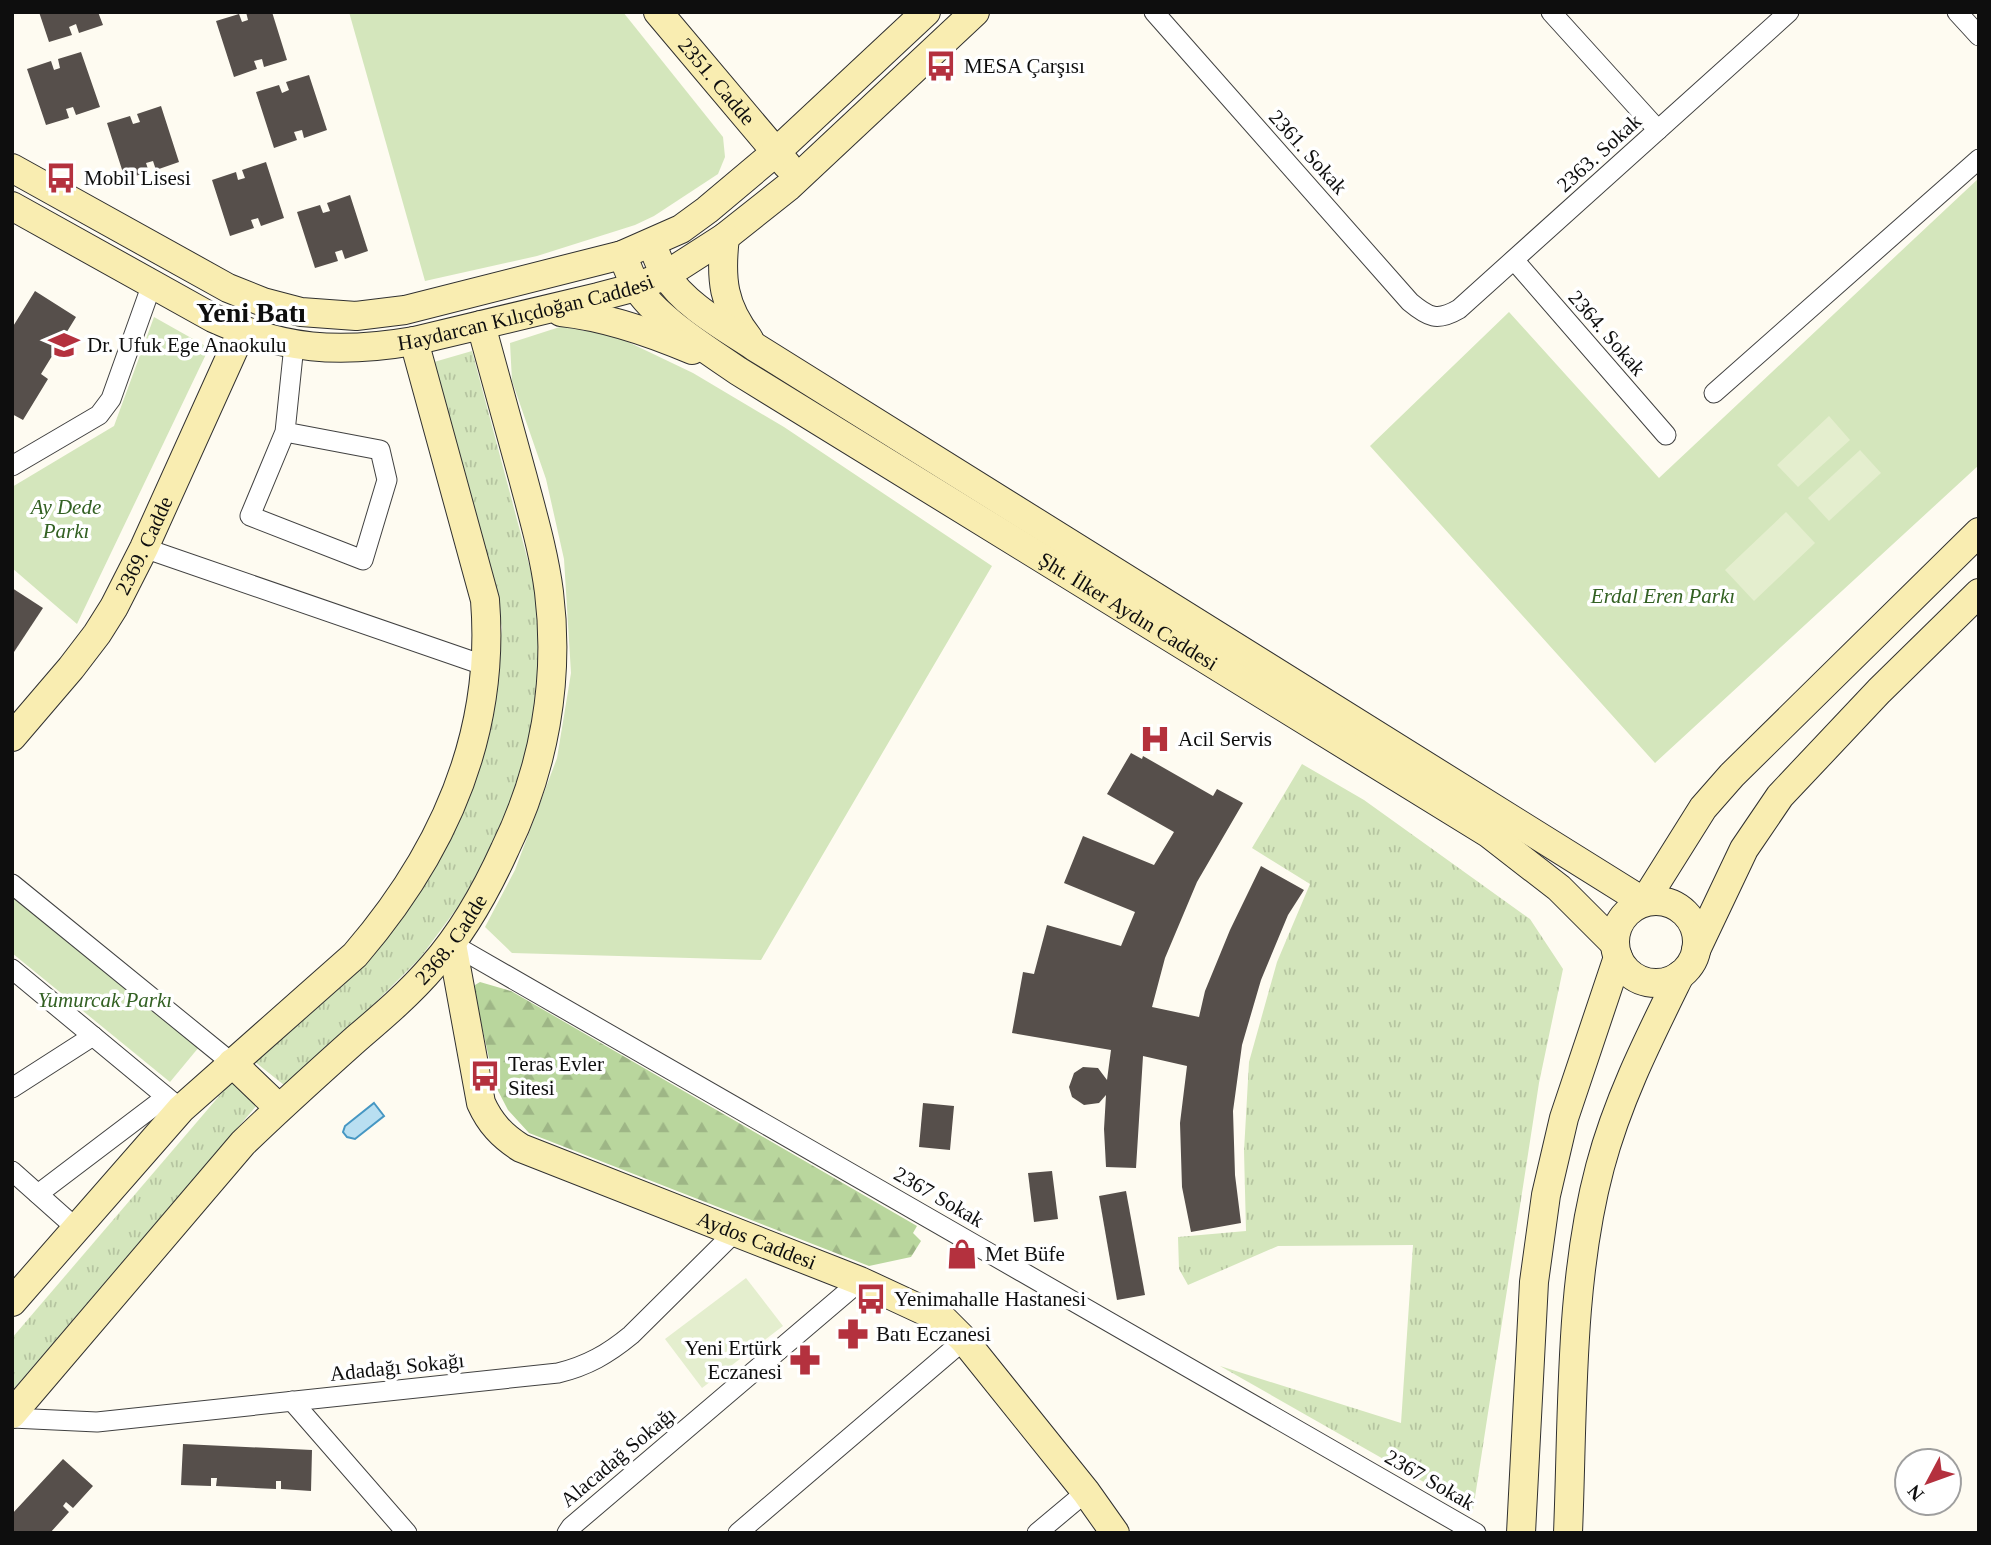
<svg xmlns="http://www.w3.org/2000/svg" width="1991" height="1545" font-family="'Times New Roman',serif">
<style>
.grass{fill:url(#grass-tufts)}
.forest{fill:url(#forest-firs)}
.park{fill:#d4e6bc}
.pitch{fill:#e4eece}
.water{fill:#b9dff1;stroke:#4697c3;stroke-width:2}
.building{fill:#564f4b}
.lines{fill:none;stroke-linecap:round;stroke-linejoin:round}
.street-casing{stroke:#414141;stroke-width:21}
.secondary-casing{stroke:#303030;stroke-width:30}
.street{stroke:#fff;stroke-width:19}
.secondary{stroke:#f9edb1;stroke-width:28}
.labels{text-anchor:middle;stroke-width:7;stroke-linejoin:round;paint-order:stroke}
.poi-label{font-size:21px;fill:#0e0e0e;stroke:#fff;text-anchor:start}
.street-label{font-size:21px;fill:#0e0e0e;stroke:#fff}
.park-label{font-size:21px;font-style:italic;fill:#336123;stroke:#fff}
.district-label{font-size:28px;font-weight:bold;fill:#0e0e0e;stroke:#fff}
</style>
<defs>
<pattern id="grass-tufts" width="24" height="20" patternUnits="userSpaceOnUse" patternTransform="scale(1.75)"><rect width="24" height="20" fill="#d4e6bc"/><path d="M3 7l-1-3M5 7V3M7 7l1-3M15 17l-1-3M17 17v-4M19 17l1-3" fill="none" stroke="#b5c4a0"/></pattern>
<pattern id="forest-firs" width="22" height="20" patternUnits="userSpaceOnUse" patternTransform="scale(1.75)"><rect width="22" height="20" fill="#b9d69d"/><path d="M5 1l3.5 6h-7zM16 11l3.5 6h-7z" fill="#9eb686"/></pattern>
</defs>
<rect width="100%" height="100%" fill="#fefbf1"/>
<g class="grass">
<path d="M472 351 543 617 539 688 531 738 514 796 491 848 460 904 420 958 368 1010 284 1085 255 1062 342 986 373 951 449 840 477 775 494 706 502 627 434 362Z"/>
<path d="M1302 764 1364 800 1530 919 1563 969 1539 1083 1473 1510 1220 1366 1401 1423 1413 1245 1278 1246 1188 1285 1179 1269 1178 1237 1246 1231 1244 1151 1249 1062 1277 962 1310 884 1252 848Z"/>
<path d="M232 1081 258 1104 12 1391V1338Z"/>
</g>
<path class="forest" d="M480 982 511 991 917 1226 913 1233 921 1241 911 1257 869 1266 529 1133 508 1110 495 1085 474 991 475 985Z"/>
<g class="park">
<path d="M349 12H623L723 137 725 157 718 174 654 216 635 225 537 256 425 281Z"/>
<path d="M1979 178V465L1655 763 1370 446 1509 312 1659 478Z"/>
<path d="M154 317 209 348 77 624 12 568V487L114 426Z"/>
<path d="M569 324 583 331 603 330 693 373 784 427 992 566 761 960 512 953 485 927 515 870 557 758 571 673 564 559 546 479 512 381 510 343Z"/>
<path d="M12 894 199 1047 170 1082 12 953Z"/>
</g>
<g class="pitch">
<path d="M1829 416 1850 440 1798 487 1777 465Z"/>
<path d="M1860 450 1881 473 1829 521 1808 498Z"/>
<path d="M1786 512 1815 543 1754 601 1725 570Z"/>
<path d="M746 1278 783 1326 702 1388 665 1339Z"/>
</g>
<path class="water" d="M374 1103 384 1116 355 1139 347 1137 343 1132 345 1126Z"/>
<g class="building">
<path d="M39 12H98L103 25 79 33 76 24 69 27 72 35 49 42Z"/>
<path d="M246 12H272L287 60 264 67 262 59 254 61 257 69 234 77 216 21 239 14 242 22 248 20Z"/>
<path d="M81 52 100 107 76 115 73 107 66 109 69 118 46 125 27 69 51 61 54 70 60 68 58 59Z"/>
<path d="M309 75 327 130 304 138 302 130 294 132 297 140 274 148 256 92 279 85 282 93 289 90 286 82Z"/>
<path d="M161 106 179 162 156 170 153 161 146 163 149 172 125 179 107 123 130 116 133 124 140 122 137 114Z"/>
<path d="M266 162 284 218 261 226 258 218 251 220 254 228 230 236 212 180 236 172 238 180 245 178 242 170Z"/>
<path d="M350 195 368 251 345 259 342 250 335 252 338 261 315 268 297 212 320 205 323 213 330 211 327 203Z"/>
<path d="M35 291 76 317 41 374 48 379 23 420 12 414V328Z"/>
<path d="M12 588 43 608 12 655Z"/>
<path d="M1131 753 1142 759 1143 756 1213 796 1217 789 1243 803 1197 882 1165 958 1152 1007 1199 1017 1205 991 1230 930 1261 866 1304 890 1288 915 1261 980 1242 1045 1233 1111 1235 1175 1241 1223 1191 1232 1182 1187 1180 1123 1187 1066 1143 1056 1136 1168 1106 1167 1104 1129 1106 1095 1099 1103 1084 1105 1072 1097 1069 1087 1074 1073 1083 1067 1098 1068 1107 1080 1111 1050 1012 1033 1023 972 1034 974 1047 925 1121 946 1135 912 1064 883 1083 836 1154 865 1174 832 1107 794Z"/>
<path d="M923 1103 954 1106 950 1150 919 1147Z"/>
<path d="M1052 1171 1058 1219 1034 1222 1028 1173Z"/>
<path d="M1126 1191 1145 1295 1117 1300 1099 1196Z"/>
<path d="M183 1444 312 1450 311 1491 281 1489V1481H276V1489L216 1486 217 1478H211V1486L181 1485Z"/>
<path d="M63 1459 93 1486 73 1508 66 1502 63 1506 69 1512 50 1533H12V1514Z"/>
</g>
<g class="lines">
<g class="street-casing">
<g id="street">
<path d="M1154 12 1410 302C1428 317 1437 322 1459 309L1789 12"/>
<path d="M1551 12 1658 130"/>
<path d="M1957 12 1979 36"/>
<path d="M1514 260 1666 435"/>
<path d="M1714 393 1979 159"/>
<path d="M285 432 250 516 363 560 387 480 380 450 285 432 294 345"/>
<path d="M12 466 99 415 111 399 152 284"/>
<path d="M144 548 486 666"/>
<path d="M12 884 232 1063"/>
<path d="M452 944 1476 1533"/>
<path d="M12 969 181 1109"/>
<path d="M12 1088 93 1036"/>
<path d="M12 1171 76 1228"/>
<path d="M38 1194 166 1097"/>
<path d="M292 1401 407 1533"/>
<path d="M12 1418 97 1422 558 1373C587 1366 608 1354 631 1335L735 1232"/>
<path d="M567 1533 571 1527 860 1281"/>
<path d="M738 1533 964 1340"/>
<path d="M1037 1533 1086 1492"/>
</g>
</g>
<g class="secondary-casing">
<g id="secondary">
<path id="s1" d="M658 12 787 165"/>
<path d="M12 168 228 288 263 302 301 312 356 316 405 310 622 255 681 229 707 210 776 152 926 12"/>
<path id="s2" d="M12 206 213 318C284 350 338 354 414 341L598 297 636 287 666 275 725 237 788 187 975 12"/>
<path d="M725 237C720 279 723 306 749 339"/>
<path d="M651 243C656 253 659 264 665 274 685 306 725 327 755 347L1644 902 1703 808 1732 775 1979 532"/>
<path id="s3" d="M622 255C627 265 630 276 636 286 654 317 708 350 738 371L1488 833 1559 888 1615 944"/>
<path d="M561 312C607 317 650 332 692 350"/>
<path id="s4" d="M12 737 71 668 97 634 114 607 144 548 242 331"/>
<circle cx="1656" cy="942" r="41"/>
<path id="s5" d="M452 944 481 1103C490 1123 502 1136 521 1148L860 1281 944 1320 964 1340 1086 1492 1115 1533"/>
<path d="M1696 950 1744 849 1780 796 1879 691 1979 593"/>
<path d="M232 1063 279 1108"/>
<path d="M12 1302 181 1109 355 955C442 854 496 736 485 600L414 341"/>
<path id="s6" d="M12 1414 243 1143C280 1107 318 1073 356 1039 383 1016 410 993 433 966 463 932 486 891 505 849 544 769 560 681 549 592 544 553 533 516 523 478 509 427 495 376 481 325"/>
<path d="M1521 1533 1534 1282 1546 1195 1564 1118 1618 957"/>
<path d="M1568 1533C1573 1413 1569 1283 1600 1167 1618 1099 1649 1038 1680 975"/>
</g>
</g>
<use href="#street" class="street"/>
<use href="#secondary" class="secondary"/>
</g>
<defs>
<g id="bus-bare" transform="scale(2.415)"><path d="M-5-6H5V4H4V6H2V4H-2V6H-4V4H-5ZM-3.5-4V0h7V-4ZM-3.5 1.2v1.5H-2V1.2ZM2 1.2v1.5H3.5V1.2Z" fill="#b4313e" stroke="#fff" stroke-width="2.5" paint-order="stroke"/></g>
<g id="school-bare" transform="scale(2.415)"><path d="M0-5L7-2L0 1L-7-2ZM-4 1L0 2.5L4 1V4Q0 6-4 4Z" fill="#b4313e" stroke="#fff" stroke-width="2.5" paint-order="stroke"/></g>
<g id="hospital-bare" transform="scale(2.415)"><path d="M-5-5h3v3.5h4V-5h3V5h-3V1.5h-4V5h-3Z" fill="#b4313e" stroke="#fff" stroke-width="2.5" paint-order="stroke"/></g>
<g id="shop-bare" transform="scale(2.415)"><path d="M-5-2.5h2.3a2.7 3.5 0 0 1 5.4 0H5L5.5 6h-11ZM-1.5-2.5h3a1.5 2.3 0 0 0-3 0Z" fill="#b4313e" stroke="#fff" stroke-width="2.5" paint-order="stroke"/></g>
<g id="pharmacy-bare" transform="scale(2.415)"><path d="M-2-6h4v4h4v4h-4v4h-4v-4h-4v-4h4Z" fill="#b4313e" stroke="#fff" stroke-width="2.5" paint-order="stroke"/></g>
</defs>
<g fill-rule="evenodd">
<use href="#bus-bare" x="941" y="66"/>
<use href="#bus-bare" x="61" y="178"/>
<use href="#school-bare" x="64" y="345"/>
<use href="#hospital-bare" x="1155" y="739"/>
<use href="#bus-bare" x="485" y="1076"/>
<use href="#shop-bare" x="962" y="1254"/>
<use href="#bus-bare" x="871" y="1299"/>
<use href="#pharmacy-bare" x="853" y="1334"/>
<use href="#pharmacy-bare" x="805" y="1360"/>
</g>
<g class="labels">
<g class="poi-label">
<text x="964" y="73">MESA Çarşısı</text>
<text x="84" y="185">Mobil Lisesi</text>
<text x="87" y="352">Dr. Ufuk Ege Anaokulu</text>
<text x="1178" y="746">Acil Servis</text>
<text x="508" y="1071">Teras Evler<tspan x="508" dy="24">Sitesi</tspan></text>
<text x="985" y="1261">Met Büfe</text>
<text x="894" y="1306">Yenimahalle Hastanesi</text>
<text x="876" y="1341">Batı Eczanesi</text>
<text x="782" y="1355" text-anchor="end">Yeni Ertürk<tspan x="782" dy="24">Eczanesi</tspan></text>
</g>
<g class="street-label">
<text dy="7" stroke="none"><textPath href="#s1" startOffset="91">2351. Cadde</textPath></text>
<text transform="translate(1308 152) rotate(48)" y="7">2361. Sokak</text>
<text transform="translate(1599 153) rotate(-42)" y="7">2363. Sokak</text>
<text dy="7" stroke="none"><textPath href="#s2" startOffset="551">Haydarcan Kılıçdoğan Caddesi</textPath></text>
<text transform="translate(1607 333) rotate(49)" y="7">2364. Sokak</text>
<text dy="7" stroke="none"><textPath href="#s4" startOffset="234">2369. Cadde</textPath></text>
<text dy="7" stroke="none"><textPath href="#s3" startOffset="626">Şht. İlker Aydın Caddesi</textPath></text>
<text dy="7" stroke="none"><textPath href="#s6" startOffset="648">2368. Cadde</textPath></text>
<text transform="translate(939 1197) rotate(30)" y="7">2367 Sokak</text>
<text dy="7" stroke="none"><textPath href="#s5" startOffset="476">Aydos Caddesi</textPath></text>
<text transform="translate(397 1367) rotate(-6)" y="7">Adadağı Sokağı</text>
<text transform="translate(618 1457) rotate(-40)" y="7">Alacadağ Sokağı</text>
<text transform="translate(1430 1480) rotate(30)" y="7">2367 Sokak</text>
</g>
<g class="park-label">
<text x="66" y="514">Ay Dede<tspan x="66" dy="24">Parkı</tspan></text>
<text x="1663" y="603">Erdal Eren Parkı</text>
<text x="105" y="1007">Yumurcak Parkı</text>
</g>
<g class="district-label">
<text x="251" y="322">Yeni Batı</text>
</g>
</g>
<rect width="1991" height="1545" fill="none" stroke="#0e0e0e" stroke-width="28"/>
<g transform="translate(1928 1482) rotate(229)"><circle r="33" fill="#ffffff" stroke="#9f9f9f" stroke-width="2"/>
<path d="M0-5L12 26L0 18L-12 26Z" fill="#b4313e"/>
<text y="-10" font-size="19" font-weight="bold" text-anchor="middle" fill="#0e0e0e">N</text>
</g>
</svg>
